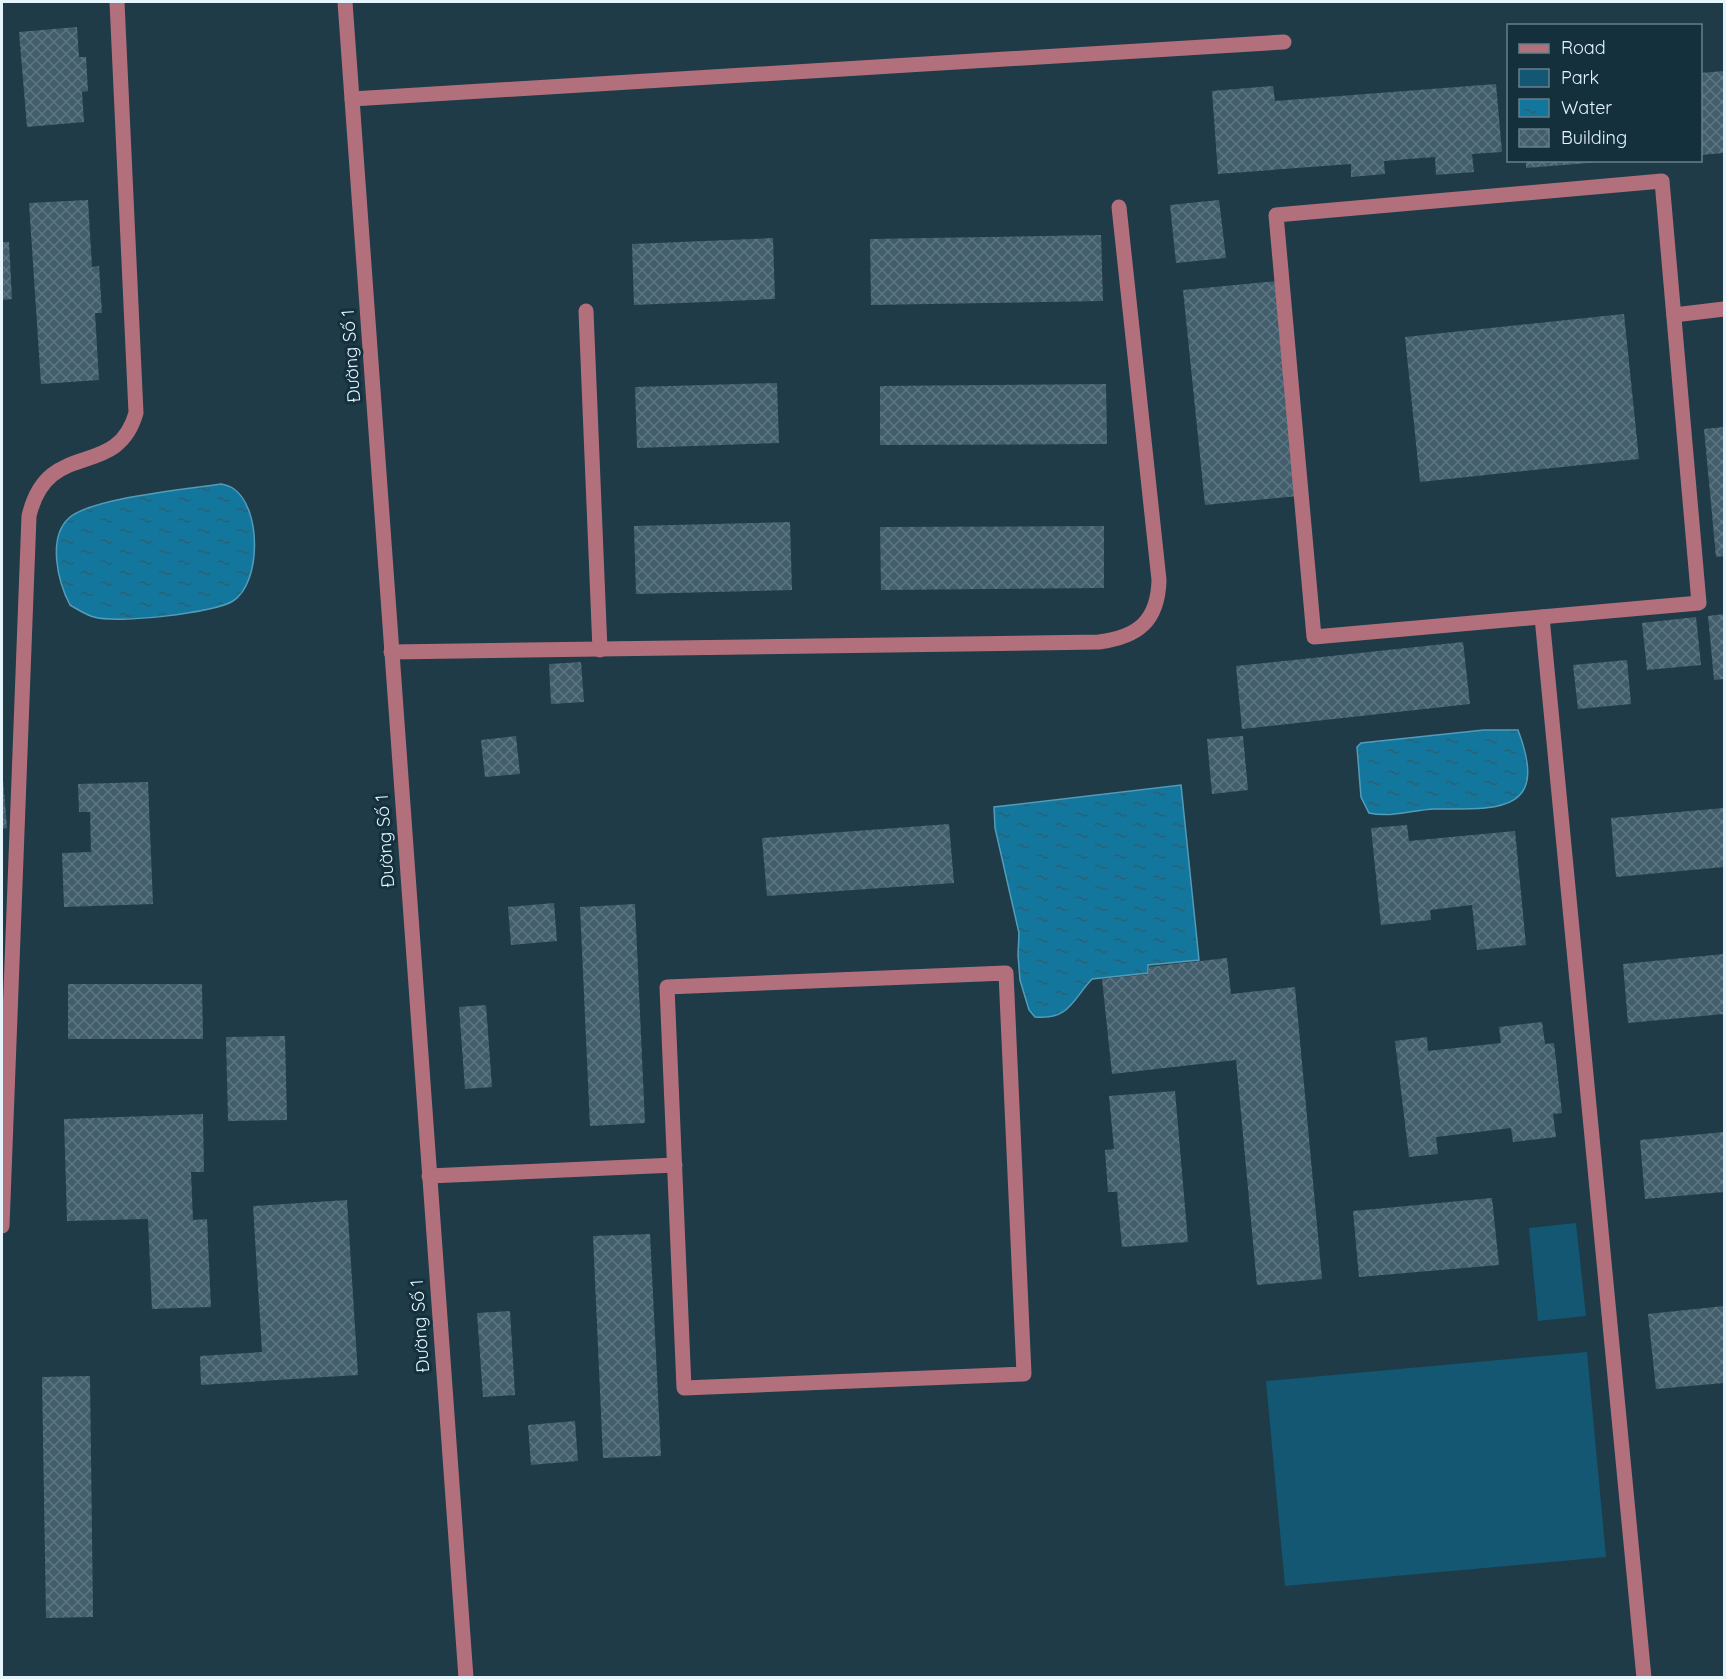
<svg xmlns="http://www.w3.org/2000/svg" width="1726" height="1679" font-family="Quicksand,sans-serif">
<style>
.green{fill:#135772}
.water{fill:url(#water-ripples);stroke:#529cba;stroke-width:1.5}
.building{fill:url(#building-cross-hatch)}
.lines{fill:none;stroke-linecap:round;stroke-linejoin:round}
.minor{stroke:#b2707c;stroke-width:15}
.labels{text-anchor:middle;stroke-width:6;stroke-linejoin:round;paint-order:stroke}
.street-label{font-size:18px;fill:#e5f5fe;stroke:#15303d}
</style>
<defs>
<pattern id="water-ripples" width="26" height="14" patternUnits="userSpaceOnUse" patternTransform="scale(1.5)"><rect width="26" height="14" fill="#13769d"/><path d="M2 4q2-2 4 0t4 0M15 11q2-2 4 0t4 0" fill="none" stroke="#2c6074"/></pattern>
<pattern id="building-cross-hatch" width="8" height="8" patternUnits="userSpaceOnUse" patternTransform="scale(1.5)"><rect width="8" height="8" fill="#425e6c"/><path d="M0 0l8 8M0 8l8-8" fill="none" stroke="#5d7682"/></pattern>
</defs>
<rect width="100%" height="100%" fill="#1f3b48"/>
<g class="green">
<path d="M1576 1223 1586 1316 1538 1321 1529 1228Z"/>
<path d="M1587 1352 1606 1557 1285 1586 1266 1381Z"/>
</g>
<g class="water">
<path d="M221 484C225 485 230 486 234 489 261 508 262 582 233 601 215 613 116 624 94 617 86 615 77 609 70 605 58 582 47 538 69 518 91 498 188 489 221 484Z"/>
<path d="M1484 730H1518C1550 814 1498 809 1434 809 1412 810 1391 818 1369 813L1361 797 1357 747 1361 743Z"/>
<path d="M1181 785 1199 960 1148 965V973L1092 979C1072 1000 1070 1020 1035 1017L1029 1010 1020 980 1018 955 1019 933 995 828 994 807Z"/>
</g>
<g class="building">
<path d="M77 27 79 57H86L88 91 82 92 84 122 27 127 19 32Z"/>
<path d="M1724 71V153L1700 155V73Z"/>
<path d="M1496 84 1502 152 1472 154 1474 172 1436 175 1435 157 1384 161 1385 174 1351 177V164L1218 174 1212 91 1273 86 1275 101Z"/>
<path d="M1526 160H1601V162L1526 168Z"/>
<path d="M88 200 92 267 99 266 102 313H95L99 380 41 384 29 203Z"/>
<path d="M1219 200 1226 258 1176 263 1170 205Z"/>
<path d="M1101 235 1103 301 871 305 870 239Z"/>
<path d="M773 238 775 299 634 305 632 244Z"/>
<path d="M2 242H9L12 299 2 300Z"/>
<path d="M1277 281 1298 496 1205 505 1183 290Z"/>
<path d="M1624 314 1639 459 1420 482 1405 337Z"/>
<path d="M777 383 779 443 637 448 635 387Z"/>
<path d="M1106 384 1107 444 880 445V386Z"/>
<path d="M1724 427V556L1716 557 1704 429Z"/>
<path d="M790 522 792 590 636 594 634 526Z"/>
<path d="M1104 526V588L881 590 880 527Z"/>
<path d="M1724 614V679L1714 680 1708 616Z"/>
<path d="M1696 617 1701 665 1647 670 1642 623Z"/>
<path d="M1463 642 1470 704 1242 729 1236 666Z"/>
<path d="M1627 660 1631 704 1578 709 1573 665Z"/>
<path d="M581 662 584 702 551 704 549 664Z"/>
<path d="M516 736 520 774 485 777 481 740Z"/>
<path d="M1243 736 1248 790 1212 794 1207 739Z"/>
<path d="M3 779 7 828 2 829V780Z"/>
<path d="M148 782 153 904 64 907 62 853 91 852 90 812H79L78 784Z"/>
<path d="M1724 808V867L1616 877 1611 818Z"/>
<path d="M949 824 954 883 767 896 762 838Z"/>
<path d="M1407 825 1409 841 1515 831 1526 945 1477 950 1472 905 1430 910 1431 920 1381 925 1371 828Z"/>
<path d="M554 903 557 941 511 945 508 907Z"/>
<path d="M635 904 645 1123 590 1126 580 907Z"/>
<path d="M1724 954V1014L1628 1023 1623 964Z"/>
<path d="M1227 958 1231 994 1295 987 1322 1279 1257 1285 1236 1060 1112 1074 1102 979 1149 974 1148 967Z"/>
<path d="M68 984H202L203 1039H68Z"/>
<path d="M486 1005 492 1087 465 1089 459 1007Z"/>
<path d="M1542 1022 1545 1044 1554 1043 1562 1113 1553 1114 1556 1137 1513 1142 1511 1128 1436 1137 1438 1154 1409 1157 1395 1041 1427 1037 1428 1051 1501 1043 1499 1027Z"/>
<path d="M285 1036 287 1120 228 1121 226 1037Z"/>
<path d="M1175 1091 1188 1242 1122 1247 1117 1192H1108L1105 1150 1114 1149 1109 1096Z"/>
<path d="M203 1114 204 1172H191L193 1220 207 1219 211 1307 152 1309 148 1219 67 1221 64 1119Z"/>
<path d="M1724 1132V1192L1645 1199 1640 1140Z"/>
<path d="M1492 1198 1499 1265 1359 1277 1353 1211Z"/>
<path d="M347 1200 358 1375 201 1385 200 1356 262 1352 253 1206Z"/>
<path d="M650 1234 661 1456 603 1458 593 1236Z"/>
<path d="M1724 1306V1383L1656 1389 1648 1314Z"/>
<path d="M510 1311 515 1395 483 1397 477 1313Z"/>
<path d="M90 1376 93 1617 46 1618 42 1377Z"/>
<path d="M575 1421 578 1461 531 1465 528 1425Z"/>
</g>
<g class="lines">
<g class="minor">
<path d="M345 2 466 1678"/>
<path d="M352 99 1284 42"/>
<path d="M1662 181 1699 603 1314 637 1276 215Z"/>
<path d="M586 311 600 650"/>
<path d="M1674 315 1724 309"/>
<path d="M1542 617 1644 1678"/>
<path d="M391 652 1099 642C1137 637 1158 622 1159 580L1119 207"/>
<path d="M1006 973 1024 1374 684 1388 667 987Z"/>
<path d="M429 1176 675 1165"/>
<path d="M2 1226 29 516C48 436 116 482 136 413L117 2"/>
</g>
</g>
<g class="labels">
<g class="street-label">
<text transform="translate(351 356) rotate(-94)" y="6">Đường Số 1</text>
<text transform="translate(385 841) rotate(-94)" y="6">Đường Số 1</text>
<text transform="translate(420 1326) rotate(-94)" y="6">Đường Số 1</text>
</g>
</g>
<rect width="1726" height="1679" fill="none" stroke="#e5f5fe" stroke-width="6"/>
<rect x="1507" y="24" width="195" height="138" fill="#15303d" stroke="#687f8a" stroke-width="1.5"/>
<rect x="1519" y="44" width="30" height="9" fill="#b2707c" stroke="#687f8a" stroke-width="1.5"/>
<text x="1561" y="54" font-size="18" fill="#e5f5fe">Road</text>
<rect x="1519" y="69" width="30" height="18" fill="#135772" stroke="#687f8a" stroke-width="1.5"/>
<text x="1561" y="84" font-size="18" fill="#e5f5fe">Park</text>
<rect x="1519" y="99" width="30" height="18" fill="url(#water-ripples)" stroke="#687f8a" stroke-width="1.5"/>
<text x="1561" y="114" font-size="18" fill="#e5f5fe">Water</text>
<rect x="1519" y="129" width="30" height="18" fill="url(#building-cross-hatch)" stroke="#687f8a" stroke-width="1.5"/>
<text x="1561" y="144" font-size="18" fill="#e5f5fe">Building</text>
</svg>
